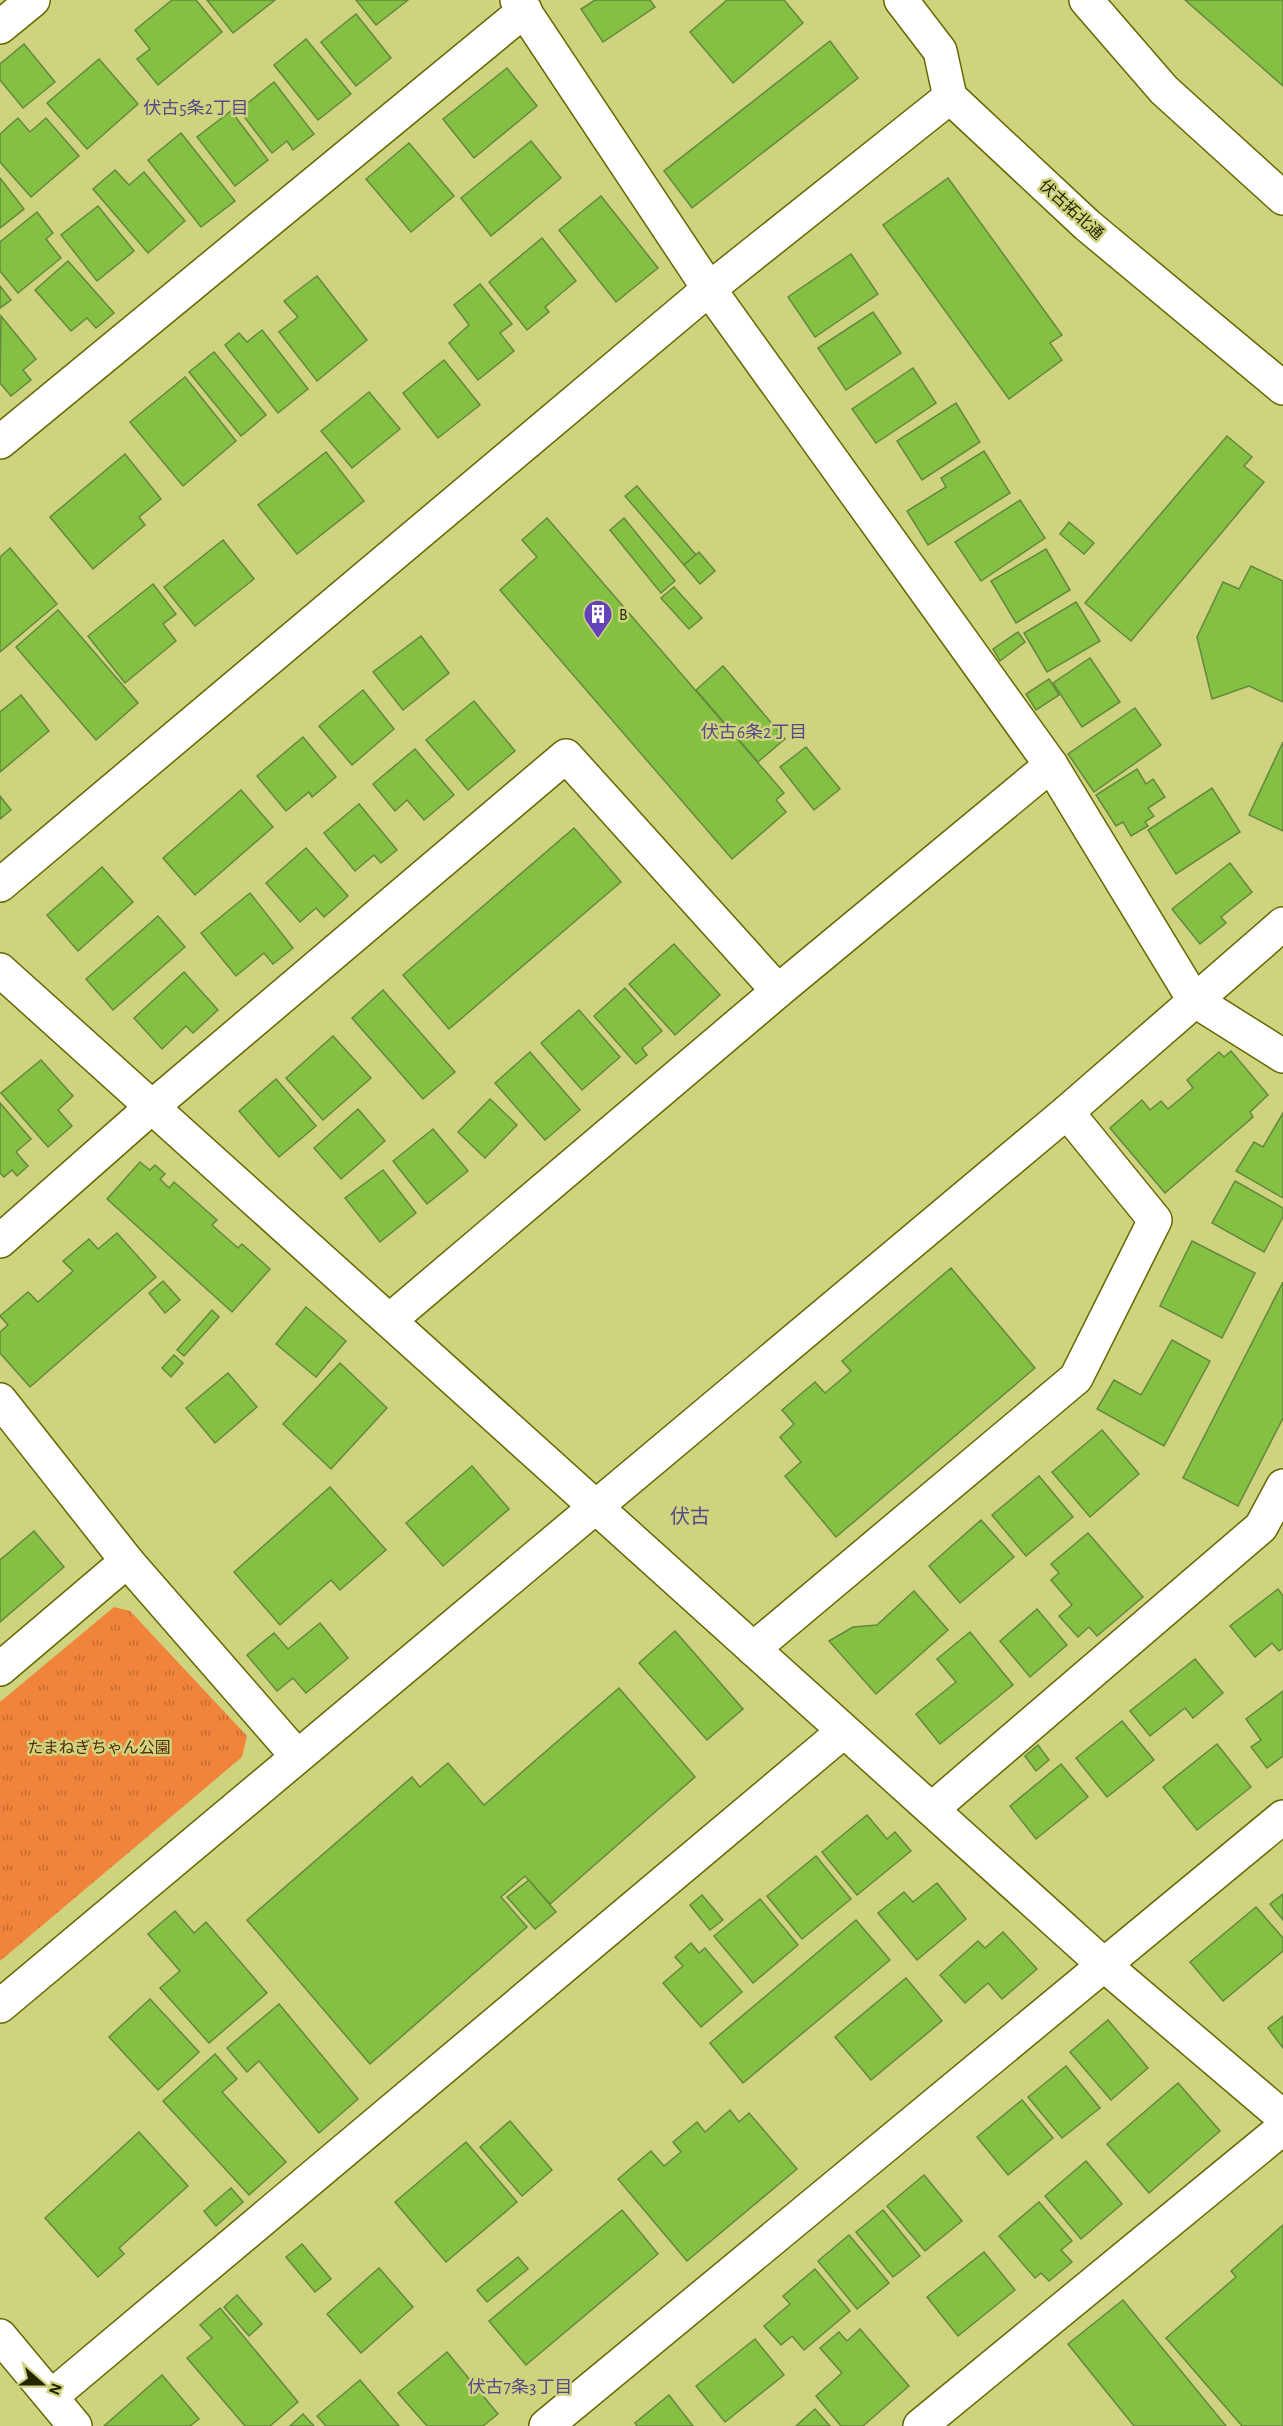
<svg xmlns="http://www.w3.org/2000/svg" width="1283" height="2426" font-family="'Alegreya Sans','Noto Sans JP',sans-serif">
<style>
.grass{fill:url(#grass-tufts)}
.building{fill:#84c041;stroke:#648840;stroke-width:1.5}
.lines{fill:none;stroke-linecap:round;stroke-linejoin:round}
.street-casing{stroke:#656701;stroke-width:36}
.secondary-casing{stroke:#656701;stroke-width:36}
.street{stroke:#fff;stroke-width:33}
.secondary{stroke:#fff;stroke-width:33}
.labels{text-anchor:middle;stroke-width:5;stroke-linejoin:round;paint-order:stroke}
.street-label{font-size:16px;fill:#242501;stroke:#cfd37e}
.poi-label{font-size:16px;fill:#242501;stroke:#cfd37e;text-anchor:start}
.park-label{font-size:16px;fill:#572a09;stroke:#cfd37e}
.neighbourhood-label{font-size:18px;fill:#574a88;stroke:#cfd37e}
.quarter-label{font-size:20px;fill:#574a88;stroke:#cfd37e}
</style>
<defs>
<pattern id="grass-tufts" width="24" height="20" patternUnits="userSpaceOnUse" patternTransform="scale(1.5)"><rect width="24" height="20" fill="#f1843b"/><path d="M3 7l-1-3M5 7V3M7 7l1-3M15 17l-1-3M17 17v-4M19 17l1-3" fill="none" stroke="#c36c2f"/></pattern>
</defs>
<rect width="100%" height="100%" fill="#cfd37e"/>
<path class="grass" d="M114 1607 130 1611 247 1736 242 1757 0 1961V1702Z"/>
<g class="building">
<path d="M172 0H196L222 32 158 85 137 59 150 49 135 30Z"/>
<path d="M207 0H275L233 33Z"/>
<path d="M356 0H408L376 25Z"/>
<path d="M595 0H650L655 7 603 42 581 9Z"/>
<path d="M727 0H784L803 23 733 83 690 32Z"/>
<path d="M1185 0H1283V86Z"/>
<path d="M356 14 391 58 356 86 321 42Z"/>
<path d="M306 39 351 94 318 120 274 65Z"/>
<path d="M830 41 858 78 692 208 664 171Z"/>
<path d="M24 44 55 82 23 108 0 80V64Z"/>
<path d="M99 59 138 104 87 149 47 103Z"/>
<path d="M507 68 537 106 474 158 443 119Z"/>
<path d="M274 82 314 134 293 150 287 141 272 153 239 110Z"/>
<path d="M231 111 268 160 235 186 197 137Z"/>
<path d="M18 118 30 132 46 118 79 156 31 197 0 162V134Z"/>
<path d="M181 133 235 201 201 227 148 160Z"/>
<path d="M531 141 561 178 491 236 461 198Z"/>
<path d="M409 143 454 196 411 232 366 179Z"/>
<path d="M115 170 129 185 144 172 185 221 148 253 93 189Z"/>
<path d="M0 178 24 209 0 228Z"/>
<path d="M948 178 1062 335 1050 343 1062 360 1009 399 883 225Z"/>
<path d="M601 196 658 268 616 302 559 230Z"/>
<path d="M98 206 134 251 97 281 61 235Z"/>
<path d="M37 212 53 233 46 239 61 258 18 293 0 271V242Z"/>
<path d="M542 238 576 281 545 307 549 312 527 330 489 282Z"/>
<path d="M851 254 878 294 815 337 788 297Z"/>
<path d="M68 261 114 313 96 328 87 318 71 331 35 290Z"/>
<path d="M317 276 367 340 317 381 279 332 298 317 284 301Z"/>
<path d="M480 284 512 324 500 333 514 351 478 380 449 343 469 325 454 305Z"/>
<path d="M0 286 11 300 0 308Z"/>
<path d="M873 312 901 353 846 390 818 348Z"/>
<path d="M1 316 36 359 23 370 31 380 11 396 0 383Z"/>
<path d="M262 330 308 389 278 413 225 345 239 333 247 342Z"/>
<path d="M214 352 266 415 241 436 189 372Z"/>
<path d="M444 360 480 405 438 438 403 393Z"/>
<path d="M913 368 936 403 876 443 852 409Z"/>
<path d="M185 377 236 441 183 486 130 422Z"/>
<path d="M369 392 400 429 352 468 321 431Z"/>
<path d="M956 403 980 442 922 480 897 441Z"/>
<path d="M1227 436 1252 457 1244 466 1264 482 1131 641 1085 603Z"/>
<path d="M984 451 1010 493 928 545 907 511 946 487 941 478Z"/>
<path d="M326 452 364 501 297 554 258 505Z"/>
<path d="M125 454 161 499 139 517 145 525 93 569 50 517Z"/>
<path d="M637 486 696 555 684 565 625 496Z"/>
<path d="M1020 500 1045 538 981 581 955 542Z"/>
<path d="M547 518 784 793 776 800 786 812 732 859 500 590 537 557 522 540Z"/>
<path d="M624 518 675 581 661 593 610 530Z"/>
<path d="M1069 522 1094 543 1084 554 1060 534Z"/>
<path d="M223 540 254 579 195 626 164 587Z"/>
<path d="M10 548 57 604 0 652V557Z"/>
<path d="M1046 549 1070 590 1016 623 991 581Z"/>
<path d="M699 552 715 571 700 584 684 565Z"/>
<path d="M1251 566 1283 581V702L1249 686 1212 699 1197 637 1223 582 1239 589Z"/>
<path d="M153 584 176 614 163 624 176 641 125 683 88 636Z"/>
<path d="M674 587 702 618 689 629 661 598Z"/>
<path d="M1076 602 1100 641 1047 672 1024 633Z"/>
<path d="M58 610 138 703 96 740 16 647Z"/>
<path d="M1018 632 1025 642 1000 661 993 649Z"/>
<path d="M421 636 449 673 403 710 373 672Z"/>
<path d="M1090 658 1120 702 1082 727 1053 683Z"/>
<path d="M723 666 785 739 758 762 696 690Z"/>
<path d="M1049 679 1059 695 1036 710 1026 694Z"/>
<path d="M363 690 394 729 352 765 319 726Z"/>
<path d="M21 695 49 731 0 772V712Z"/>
<path d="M474 701 515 751 468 790 426 740Z"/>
<path d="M1135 708 1161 745 1094 792 1068 754Z"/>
<path d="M303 737 336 777 312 797 309 792 286 811 257 776Z"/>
<path d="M1283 742V831L1249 815Z"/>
<path d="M806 747 840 789 814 810 780 767Z"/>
<path d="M415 749 454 795 424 820 407 800 395 811 373 784Z"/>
<path d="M1137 769 1146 784 1153 779 1165 797 1148 808 1154 816 1145 822 1148 826 1131 836 1123 822 1116 826 1096 795Z"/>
<path d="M1212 788 1240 832 1176 874 1148 830Z"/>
<path d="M241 790 273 827 195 895 163 858Z"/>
<path d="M0 796 11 810 0 819Z"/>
<path d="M359 804 397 850 381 863 374 855 355 871 324 833Z"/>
<path d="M574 828 621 882 449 1029 403 975Z"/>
<path d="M306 848 348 896 324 917 316 908 300 922 266 883Z"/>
<path d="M1230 863 1252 892 1221 917 1226 923 1200 944 1172 909Z"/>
<path d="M102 867 133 902 78 951 47 915Z"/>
<path d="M250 893 293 948 273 964 264 953 236 976 201 933Z"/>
<path d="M158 916 185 947 113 1010 86 979Z"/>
<path d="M674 944 720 995 675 1035 629 984Z"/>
<path d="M184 972 218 1010 193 1033 186 1026 162 1049 134 1018Z"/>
<path d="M625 988 662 1031 642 1048 647 1055 636 1064 594 1016Z"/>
<path d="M383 990 455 1072 423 1099 352 1018Z"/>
<path d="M579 1010 620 1057 582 1090 541 1043Z"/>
<path d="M333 1036 371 1078 323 1120 286 1078Z"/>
<path d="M1231 1051 1268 1095 1250 1112 1253 1117 1165 1193 1110 1128 1142 1100 1150 1110 1161 1101 1168 1109 1193 1088 1187 1080 1219 1052 1224 1057Z"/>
<path d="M530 1052 580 1110 545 1140 495 1083Z"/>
<path d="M41 1060 73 1096 58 1110 72 1126 48 1147 1 1093Z"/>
<path d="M276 1079 316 1126 279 1157 239 1111Z"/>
<path d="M490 1099 517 1125 485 1158 458 1132Z"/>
<path d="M0 1103 31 1139 16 1152 28 1166 17 1176 12 1170 4 1177 0 1173Z"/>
<path d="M358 1109 385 1141 341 1179 314 1148Z"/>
<path d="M1283 1113V1198L1236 1171 1254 1142 1263 1147Z"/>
<path d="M433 1129 468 1171 427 1204 393 1161Z"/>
<path d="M140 1162 150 1170 155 1165 165 1174 160 1179 169 1188 174 1182 217 1220 212 1225 238 1248 242 1244 270 1269 232 1312 107 1199Z"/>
<path d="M383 1170 416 1213 380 1242 345 1198Z"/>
<path d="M1235 1181 1283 1208V1217L1264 1252 1212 1223Z"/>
<path d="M117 1233 156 1277 30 1387 0 1353V1332L8 1325 0 1316 28 1292 38 1302 73 1271 63 1261 89 1239 98 1249Z"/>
<path d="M1192 1241 1255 1273 1222 1338 1160 1306Z"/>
<path d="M951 1268 1035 1368 836 1537 785 1476 801 1462 780 1437 794 1424 782 1410 815 1382 825 1393 851 1371 842 1361Z"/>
<path d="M163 1281 180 1300 165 1313 149 1293Z"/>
<path d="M1283 1282V1418L1238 1506 1183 1478Z"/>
<path d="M306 1307 346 1341 316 1377 276 1344Z"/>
<path d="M212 1310 219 1317 184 1356 177 1350Z"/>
<path d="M1172 1340 1210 1361 1164 1446 1097 1409 1114 1380 1141 1395Z"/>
<path d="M174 1355 183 1363 171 1377 162 1368Z"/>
<path d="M340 1363 387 1408 331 1469 283 1424Z"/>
<path d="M228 1373 257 1407 215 1443 186 1408Z"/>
<path d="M1102 1430 1139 1474 1090 1517 1052 1472Z"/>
<path d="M472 1466 509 1509 443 1566 406 1523Z"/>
<path d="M1039 1476 1073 1517 1026 1556 992 1515Z"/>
<path d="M330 1487 386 1550 340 1590 331 1580 280 1625 234 1572Z"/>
<path d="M981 1520 1014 1557 960 1603 929 1566Z"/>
<path d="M34 1531 64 1567 0 1622V1560Z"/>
<path d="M1088 1533 1143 1597 1097 1636 1089 1627 1078 1637 1059 1616 1072 1605 1051 1580 1059 1573 1051 1564Z"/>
<path d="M1278 1589 1283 1596V1648L1279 1651 1272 1643 1255 1657 1230 1626Z"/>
<path d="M914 1591 948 1630 876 1694 829 1641 853 1627 877 1625Z"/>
<path d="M1037 1609 1067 1645 1030 1677 1000 1641Z"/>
<path d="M320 1623 348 1658 306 1693 293 1678 277 1691 247 1655 274 1633 288 1649Z"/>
<path d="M675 1631 743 1709 707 1740 639 1663Z"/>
<path d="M970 1632 1013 1685 940 1744 916 1714 956 1682 937 1659Z"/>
<path d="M1195 1659 1223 1693 1193 1718 1185 1708 1150 1736 1130 1711Z"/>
<path d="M619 1688 695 1777 550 1904 525 1876 501 1897 527 1927 370 2064 247 1920 412 1777 420 1787 448 1763 484 1805Z"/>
<path d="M1283 1691V1756L1267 1768 1251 1747 1261 1740 1246 1719Z"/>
<path d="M1122 1721 1154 1760 1107 1797 1076 1758Z"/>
<path d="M1217 1744 1251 1787 1197 1830 1163 1787Z"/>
<path d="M1038 1745 1049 1760 1036 1771 1025 1756Z"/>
<path d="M1061 1764 1088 1797 1036 1839 1010 1806Z"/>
<path d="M867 1815 887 1839 895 1832 911 1851 857 1895 822 1852Z"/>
<path d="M816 1856 851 1899 802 1939 767 1896Z"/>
<path d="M529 1880 556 1912 535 1929 507 1897Z"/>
<path d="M937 1883 966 1919 917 1960 878 1913 904 1892 913 1902Z"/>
<path d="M1283 1894V1920L1270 1904Z"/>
<path d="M702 1895 723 1920 710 1930 690 1905Z"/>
<path d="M760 1899 798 1945 753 1983 714 1936Z"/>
<path d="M1256 1907 1283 1938V1951L1223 2001 1190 1962Z"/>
<path d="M175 1911 194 1933 206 1922 267 1993 209 2043 160 1988 180 1971 148 1934Z"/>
<path d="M856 1920 890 1960 743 2083 710 2043Z"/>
<path d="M1003 1932 1037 1969 1002 1999 988 1983 965 2003 940 1975 978 1941 985 1948Z"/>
<path d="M691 1943 699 1953 705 1948 742 1992 701 2027 663 1983 683 1966 675 1957Z"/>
<path d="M906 1978 942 2021 871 2080 835 2037Z"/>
<path d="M150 1999 199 2052 158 2090 109 2037Z"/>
<path d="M279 2004 358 2099 319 2133 259 2061 247 2072 227 2048Z"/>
<path d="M1283 2016V2048L1268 2028Z"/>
<path d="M1108 2020 1148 2068 1111 2100 1070 2052Z"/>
<path d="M215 2054 237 2079 222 2092 286 2162 249 2195 163 2101Z"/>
<path d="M1066 2066 1100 2108 1062 2138 1028 2097Z"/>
<path d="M1178 2083 1220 2131 1149 2193 1107 2144Z"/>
<path d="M1022 2100 1053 2138 1008 2175 977 2137Z"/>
<path d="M730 2110 739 2122 749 2113 797 2169 687 2261 618 2179 651 2151 664 2166 681 2152 673 2142 697 2122 705 2132Z"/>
<path d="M510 2121 552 2170 522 2196 480 2147Z"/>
<path d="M139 2132 188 2186 119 2248 124 2254 98 2277 45 2218Z"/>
<path d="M466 2142 517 2202 446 2262 395 2202Z"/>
<path d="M1086 2161 1122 2204 1081 2239 1045 2196Z"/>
<path d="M924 2175 962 2221 925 2251 887 2206Z"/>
<path d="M231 2188 243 2202 216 2226 204 2211Z"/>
<path d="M1039 2202 1072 2241 1061 2250 1072 2262 1049 2281 1041 2273 1035 2278 999 2236Z"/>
<path d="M622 2210 658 2254 526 2365 489 2321Z"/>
<path d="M883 2210 920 2256 893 2277 856 2232Z"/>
<path d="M1283 2225V2426H1242L1166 2338 1236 2277 1231 2271Z"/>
<path d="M849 2235 889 2283 857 2309 818 2261Z"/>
<path d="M302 2244 331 2279 315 2292 286 2257Z"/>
<path d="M984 2252 1015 2290 958 2336 927 2297Z"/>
<path d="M518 2257 528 2269 487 2302 477 2290Z"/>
<path d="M379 2268 413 2307 361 2353 327 2314Z"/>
<path d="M815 2269 850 2311 804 2350 792 2336 781 2345 764 2326 790 2304 783 2296Z"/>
<path d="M237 2295 262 2324 249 2336 224 2307Z"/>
<path d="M1123 2300 1226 2426H1134L1068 2344Z"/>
<path d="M220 2308 298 2402 270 2426H245L187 2358 212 2338 200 2325Z"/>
<path d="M860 2329 909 2386 863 2426H841L816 2396 842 2373 820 2348 839 2332 847 2341Z"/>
<path d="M755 2339 784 2375 725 2422 696 2386Z"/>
<path d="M447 2352 498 2414 483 2426H427L398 2393Z"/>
<path d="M162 2375 199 2419 190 2426H104Z"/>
<path d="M360 2380 399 2426H326L317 2416Z"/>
<path d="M669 2395 693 2426H637L635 2423Z"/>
<path d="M815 2409 830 2426H796Z"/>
<path d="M303 2414 314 2426H290Z"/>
</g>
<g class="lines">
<g class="street-casing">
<g id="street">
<path d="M517 0 709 289 1051 765 1194 1000 1283 1056"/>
<path d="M0 27 33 0"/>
<path d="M0 442 525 10"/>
<path d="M0 885 709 289 950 97"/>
<path d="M0 970 1103 1964 1283 2117"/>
<path d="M0 1241 153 1106 566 756 778 991"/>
<path d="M390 1320 778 991 1051 765"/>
<path d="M0 1400 127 1561 297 1756"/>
<path d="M753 1649 1076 1378 1155 1220 1067 1112"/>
<path d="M0 1669 127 1561"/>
<path d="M932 1809 1261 1527 1283 1486"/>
<path d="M0 2006 1067 1112 1283 924"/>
<path d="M0 2336 75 2426"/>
<path d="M52 2396 844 1731"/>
<path d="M546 2426 1283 1817"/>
<path d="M920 2426 1283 2128"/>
</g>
</g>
<g class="secondary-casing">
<g id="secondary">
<path d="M901 0 940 51 950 97 1087 225 1283 388"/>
<path d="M1086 0 1164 90 1283 198"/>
</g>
</g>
<use href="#street" class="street"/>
<use href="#secondary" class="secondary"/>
</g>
<defs>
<g id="building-pin" transform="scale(1.5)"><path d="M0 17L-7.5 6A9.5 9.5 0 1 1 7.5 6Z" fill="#6442ba" stroke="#cfd37e"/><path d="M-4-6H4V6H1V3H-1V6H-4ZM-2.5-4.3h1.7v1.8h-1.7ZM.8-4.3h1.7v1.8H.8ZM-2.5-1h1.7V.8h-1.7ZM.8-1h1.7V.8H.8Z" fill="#fff"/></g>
</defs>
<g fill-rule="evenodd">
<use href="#building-pin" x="598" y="614"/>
</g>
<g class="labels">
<g class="street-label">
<text transform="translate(1072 209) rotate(42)" y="6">伏古拓北通</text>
</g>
<g class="poi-label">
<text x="619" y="620">B</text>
</g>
<g class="park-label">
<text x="99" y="1753">たまねぎちゃん公園</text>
</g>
<g class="neighbourhood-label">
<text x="196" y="114">伏古5条2丁目</text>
<text x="754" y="738">伏古6条2丁目</text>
<text x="520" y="2393">伏古7条3丁目</text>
</g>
<g class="quarter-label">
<text x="690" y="1523">伏古</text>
</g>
</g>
<g transform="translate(42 2384) rotate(111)" stroke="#cfd37e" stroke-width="4.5" paint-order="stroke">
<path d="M0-4.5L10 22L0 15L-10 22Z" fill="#242501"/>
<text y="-9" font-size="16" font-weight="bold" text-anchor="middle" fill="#242501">N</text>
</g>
</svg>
